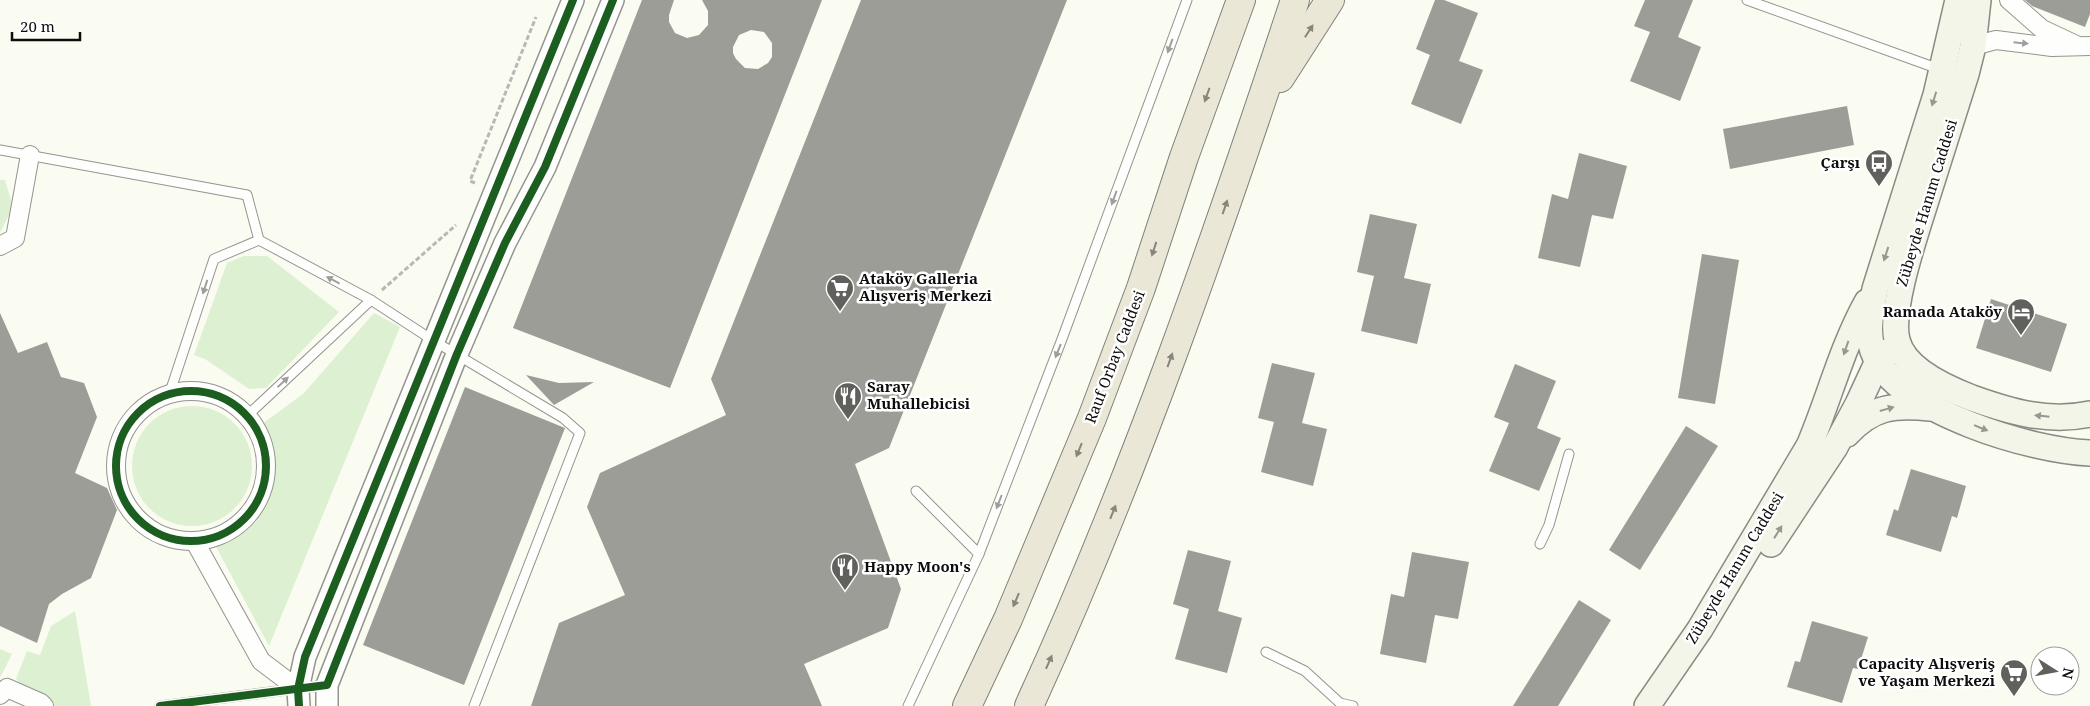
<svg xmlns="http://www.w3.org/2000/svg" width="2090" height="706" font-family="'Noto Serif',serif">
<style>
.green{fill:#ddf1d2}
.building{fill:#9d9d97;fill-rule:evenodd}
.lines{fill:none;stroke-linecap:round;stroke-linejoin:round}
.service-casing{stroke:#949490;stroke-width:11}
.minor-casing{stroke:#949490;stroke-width:20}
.tertiary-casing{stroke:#949490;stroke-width:24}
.secondary-casing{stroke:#8a8b86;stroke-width:28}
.trunk-casing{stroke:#81817d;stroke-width:30}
.path{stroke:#b8b8b6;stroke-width:3;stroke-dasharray:5 2.5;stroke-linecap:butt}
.service{stroke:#fefefd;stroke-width:9}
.minor{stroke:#fefefd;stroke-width:18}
.tertiary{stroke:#fefefd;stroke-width:21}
.secondary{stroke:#f3f5e9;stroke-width:25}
.trunk{stroke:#eae7d6;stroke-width:28}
.cycleway-casing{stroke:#fff;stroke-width:11}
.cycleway{stroke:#1b5e20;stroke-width:8}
.oneway{fill:#87857c}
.oneway2{fill:#9e9e9d}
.oneway3{fill:#979891}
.labels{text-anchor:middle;stroke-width:5;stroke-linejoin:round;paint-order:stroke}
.poi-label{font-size:15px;font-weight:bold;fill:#0d0d0d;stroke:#fff;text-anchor:end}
.street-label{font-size:15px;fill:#0d0d0d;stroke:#fff}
</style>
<rect width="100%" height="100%" fill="#fafbf1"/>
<g class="green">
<path d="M0 180H5L13 207 0 233Z"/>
<path d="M244 256H267L339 312 266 388 249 389 205 359 194 355 227 263Z"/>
<path d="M374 313 400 327 269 646 214 543 255 523 268 499 274 467 270 439 262 424 303 394Z"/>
<circle cx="192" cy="466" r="60"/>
<path d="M75 611 91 706H43L16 679 27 651 40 655 51 626Z"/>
<path d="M0 649 12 654 0 678Z"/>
</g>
<g class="building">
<path d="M642 0H674L669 15V22L675 33 687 38 699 35 708 25V11L702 0H822L670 388 513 328ZM751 30 764 32 772 43V57L768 63 758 69 745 68 736 59 733 53V47L739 35Z"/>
<path d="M861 0H1067L889 448 855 464 901 589 888 628 804 664 822 706H531L559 623 625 595 587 507 600 473 726 415 711 379Z"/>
<path d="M1435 0H1444L1478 13 1459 61 1483 70 1461 124 1411 104 1430 55 1416 49Z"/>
<path d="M1645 0H1693L1678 37 1701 47 1680 101 1630 81 1650 32 1634 26Z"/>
<path d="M2025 0H2090V14L2085 27 2032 6Z"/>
<path d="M1847 106 1854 145 1730 169 1723 129Z"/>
<path d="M1579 153 1627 166 1613 219 1592 215 1580 267 1538 258 1552 194 1568 199Z"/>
<path d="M1370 214 1417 224 1404 278 1431 284 1417 344 1361 331 1374 276 1357 272Z"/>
<path d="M1702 254 1739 260 1715 404 1678 398Z"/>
<path d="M1991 299 2067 324 2051 372 1976 348Z"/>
<path d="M0 313 18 353 47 342 61 377 84 383 97 417 75 473 107 488 117 510 91 578 62 594 49 604 37 643 0 626Z"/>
<path d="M1272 363 1315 373 1302 423 1327 429 1313 486 1261 472 1274 422 1258 418Z"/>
<path d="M1515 364 1556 381 1537 428 1561 438 1539 491 1489 471 1509 423 1494 417Z"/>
<path d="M526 375 559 383 594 382 554 405Z"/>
<path d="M465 387 565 428 464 685 363 645Z"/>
<path d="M1686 426 1718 446 1640 570 1609 550Z"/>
<path d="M1911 469 1966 486 1957 518 1952 516 1941 552 1886 535 1894 509 1898 511Z"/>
<path d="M1188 550 1231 561 1218 611 1242 618 1227 673 1175 659 1189 609 1173 604Z"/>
<path d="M1412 552 1469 562 1458 619 1435 615 1426 663 1380 654 1391 594 1404 597Z"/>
<path d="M1579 600 1611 620 1558 706H1513Z"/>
<path d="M1812 621 1868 637 1858 669 1853 668 1842 703 1787 687 1795 661 1800 662Z"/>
</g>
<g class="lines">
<g class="service-casing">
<g id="service">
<path d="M1747 0 1939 69"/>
<path d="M0 150 247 195 259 240"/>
<path d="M371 300 434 341 563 418 580 433 474 706"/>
<path d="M170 392 214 259 259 240 371 300 248 415"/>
<path d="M916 491 979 554"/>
<path d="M1540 544 1549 525 1569 454"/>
<path d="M1266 652 1305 671 1340 703 1353 706"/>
<path d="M160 706 326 685"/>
<path d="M908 706 979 554 1062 339 1187 0"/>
</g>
</g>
<g class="minor-casing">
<g id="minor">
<path d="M2009 0 2042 29 2076 45"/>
<path d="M1973 46 1996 40 2052 47 2090 46"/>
<path d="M0 246 15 238 30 155"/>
<circle cx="191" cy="466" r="75"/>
<path d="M195 542 261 661 298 689"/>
<path d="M0 695 7 688 41 703 44 706"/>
</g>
</g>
<g class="tertiary-casing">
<g id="tertiary">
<path d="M299 706 298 689 305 657 573 0"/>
<path d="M327 706V685L457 354 505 243 545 167 613 0"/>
</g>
</g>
<g class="secondary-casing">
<g id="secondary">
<path d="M1958 0 1936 95 1875 289C1871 311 1865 335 1875 356 1901 412 2032 451 2090 453"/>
<path d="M1978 0 1973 46 1966 74C1953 115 1940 156 1927 197 1917 230 1889 308 1897 340 1904 370 1946 388 1972 398 2011 412 2049 423 2090 414"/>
<path d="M1847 434C1872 407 1894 404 1930 408"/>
<path d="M1771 544 1835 447 1858 404 1878 361 1887 352"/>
<path d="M1647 706 1700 629 1809 446C1829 399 1842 347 1867 302"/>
</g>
</g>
<g class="trunk-casing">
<g id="trunk">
<path d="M1280 78 1330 0"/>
<path d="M967 706 1008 619 1092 418 1141 288 1184 157 1241 0"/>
<path d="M1029 706C1134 477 1216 239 1295 0"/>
</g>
</g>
<g class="path">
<path d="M475 183 470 181 536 17"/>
<path d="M382 290 456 225"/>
</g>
<use href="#service" class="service"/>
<use href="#minor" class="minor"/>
<use href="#tertiary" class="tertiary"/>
<use href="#secondary" class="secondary"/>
<use href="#trunk" class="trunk"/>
<g class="cycleway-casing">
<g id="cycleway">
<circle cx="191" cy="466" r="75"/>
<path d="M160 706 327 685 457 354 505 243 545 167 613 0"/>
<path d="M299 706 298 689 305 657 573 0"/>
</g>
</g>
<use href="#cycleway" class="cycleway"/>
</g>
<defs><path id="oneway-solid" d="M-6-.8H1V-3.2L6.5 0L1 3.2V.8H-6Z" transform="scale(1.25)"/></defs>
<g class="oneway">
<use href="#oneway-solid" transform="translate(1309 31) rotate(-57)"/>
<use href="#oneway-solid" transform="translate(1207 95) rotate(110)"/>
<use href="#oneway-solid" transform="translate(1225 207) rotate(-71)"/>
<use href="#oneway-solid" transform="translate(1154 249) rotate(108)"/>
<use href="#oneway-solid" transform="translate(1170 360) rotate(-70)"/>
<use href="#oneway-solid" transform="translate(1079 450) rotate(112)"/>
<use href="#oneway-solid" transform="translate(1113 512) rotate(-68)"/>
<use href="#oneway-solid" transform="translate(1016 600) rotate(113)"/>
<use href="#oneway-solid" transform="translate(1049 662) rotate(-66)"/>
</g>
<g class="oneway2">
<use href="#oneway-solid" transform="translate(2021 43) rotate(6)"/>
<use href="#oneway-solid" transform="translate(1170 46) rotate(110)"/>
<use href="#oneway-solid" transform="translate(1114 198) rotate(110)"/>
<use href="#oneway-solid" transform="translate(333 280) rotate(-152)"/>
<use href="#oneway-solid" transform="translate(205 287) rotate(108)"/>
<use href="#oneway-solid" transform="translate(1058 351) rotate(112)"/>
<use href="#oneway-solid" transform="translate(283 382) rotate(-43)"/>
<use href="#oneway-solid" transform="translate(999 502) rotate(111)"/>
</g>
<g class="oneway3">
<use href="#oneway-solid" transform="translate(1934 99) rotate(107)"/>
<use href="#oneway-solid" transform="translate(1886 254) rotate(108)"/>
<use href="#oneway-solid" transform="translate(1846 348) rotate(109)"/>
<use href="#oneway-solid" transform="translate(1887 409) rotate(-16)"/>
<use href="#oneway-solid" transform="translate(2042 416) rotate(-174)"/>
<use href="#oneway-solid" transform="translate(1981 428) rotate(22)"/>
<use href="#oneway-solid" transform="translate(1778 532) rotate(-58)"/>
</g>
<defs>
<g id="bus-pin" transform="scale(1.4375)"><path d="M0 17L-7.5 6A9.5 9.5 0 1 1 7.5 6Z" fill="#60605d" stroke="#fff"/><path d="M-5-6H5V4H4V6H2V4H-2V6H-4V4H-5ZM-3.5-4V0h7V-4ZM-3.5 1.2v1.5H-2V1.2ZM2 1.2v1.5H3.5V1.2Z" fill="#fff"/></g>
<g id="supermarket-pin" transform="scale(1.4375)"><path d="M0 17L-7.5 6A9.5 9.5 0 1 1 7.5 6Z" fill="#60605d" stroke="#fff"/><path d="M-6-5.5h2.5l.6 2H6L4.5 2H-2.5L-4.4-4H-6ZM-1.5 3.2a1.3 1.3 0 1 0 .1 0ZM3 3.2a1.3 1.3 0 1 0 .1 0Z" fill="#fff"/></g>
<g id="hotel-pin" transform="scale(1.4375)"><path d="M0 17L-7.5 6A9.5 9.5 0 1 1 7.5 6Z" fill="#60605d" stroke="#fff"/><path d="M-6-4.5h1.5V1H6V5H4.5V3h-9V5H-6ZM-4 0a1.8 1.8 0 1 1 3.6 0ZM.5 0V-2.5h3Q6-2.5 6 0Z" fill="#fff"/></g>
<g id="restaurant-pin" transform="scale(1.4375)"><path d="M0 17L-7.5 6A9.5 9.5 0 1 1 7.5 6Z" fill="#60605d" stroke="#fff"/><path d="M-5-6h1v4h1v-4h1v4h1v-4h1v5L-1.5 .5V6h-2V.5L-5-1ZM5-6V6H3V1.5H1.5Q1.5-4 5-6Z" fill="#fff"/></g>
</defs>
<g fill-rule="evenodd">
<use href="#bus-pin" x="1879" y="163"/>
<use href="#supermarket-pin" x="840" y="288"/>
<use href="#hotel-pin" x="2021" y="312"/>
<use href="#restaurant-pin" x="848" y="396"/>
<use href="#restaurant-pin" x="845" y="567"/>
<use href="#supermarket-pin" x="2014" y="673"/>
</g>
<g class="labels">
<g class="poi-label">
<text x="1860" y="168">Çarşı</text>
<text x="859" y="284" text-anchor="start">Ataköy Galleria<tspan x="859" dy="17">Alışveriş Merkezi</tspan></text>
<text x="2002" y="317">Ramada Ataköy</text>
<text x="867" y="392" text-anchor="start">Saray<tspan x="867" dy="17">Muhallebicisi</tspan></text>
<text x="864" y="572" text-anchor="start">Happy Moon's</text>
<text x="1995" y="669">Capacity Alışveriş<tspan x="1995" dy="17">ve Yaşam Merkezi</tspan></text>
</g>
<g class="street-label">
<text transform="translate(1927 203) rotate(-73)" y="5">Zübeyde Hanım Caddesi</text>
<text transform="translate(1115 357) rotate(-69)" y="5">Rauf Orbay Caddesi</text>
<text transform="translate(1735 568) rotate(-59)" y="5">Zübeyde Hanım Caddesi</text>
</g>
</g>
<g transform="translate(2055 671) rotate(101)"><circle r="24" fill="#ffffff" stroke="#9e9e9e"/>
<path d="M0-4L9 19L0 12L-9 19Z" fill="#60605d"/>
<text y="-8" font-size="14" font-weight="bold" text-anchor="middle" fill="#0d0d0d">N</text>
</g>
<path d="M12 32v8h68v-8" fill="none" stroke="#0d0d0d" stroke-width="2.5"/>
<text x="20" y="32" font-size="15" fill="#0d0d0d" stroke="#ffffff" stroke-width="4" paint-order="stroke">20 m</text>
</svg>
